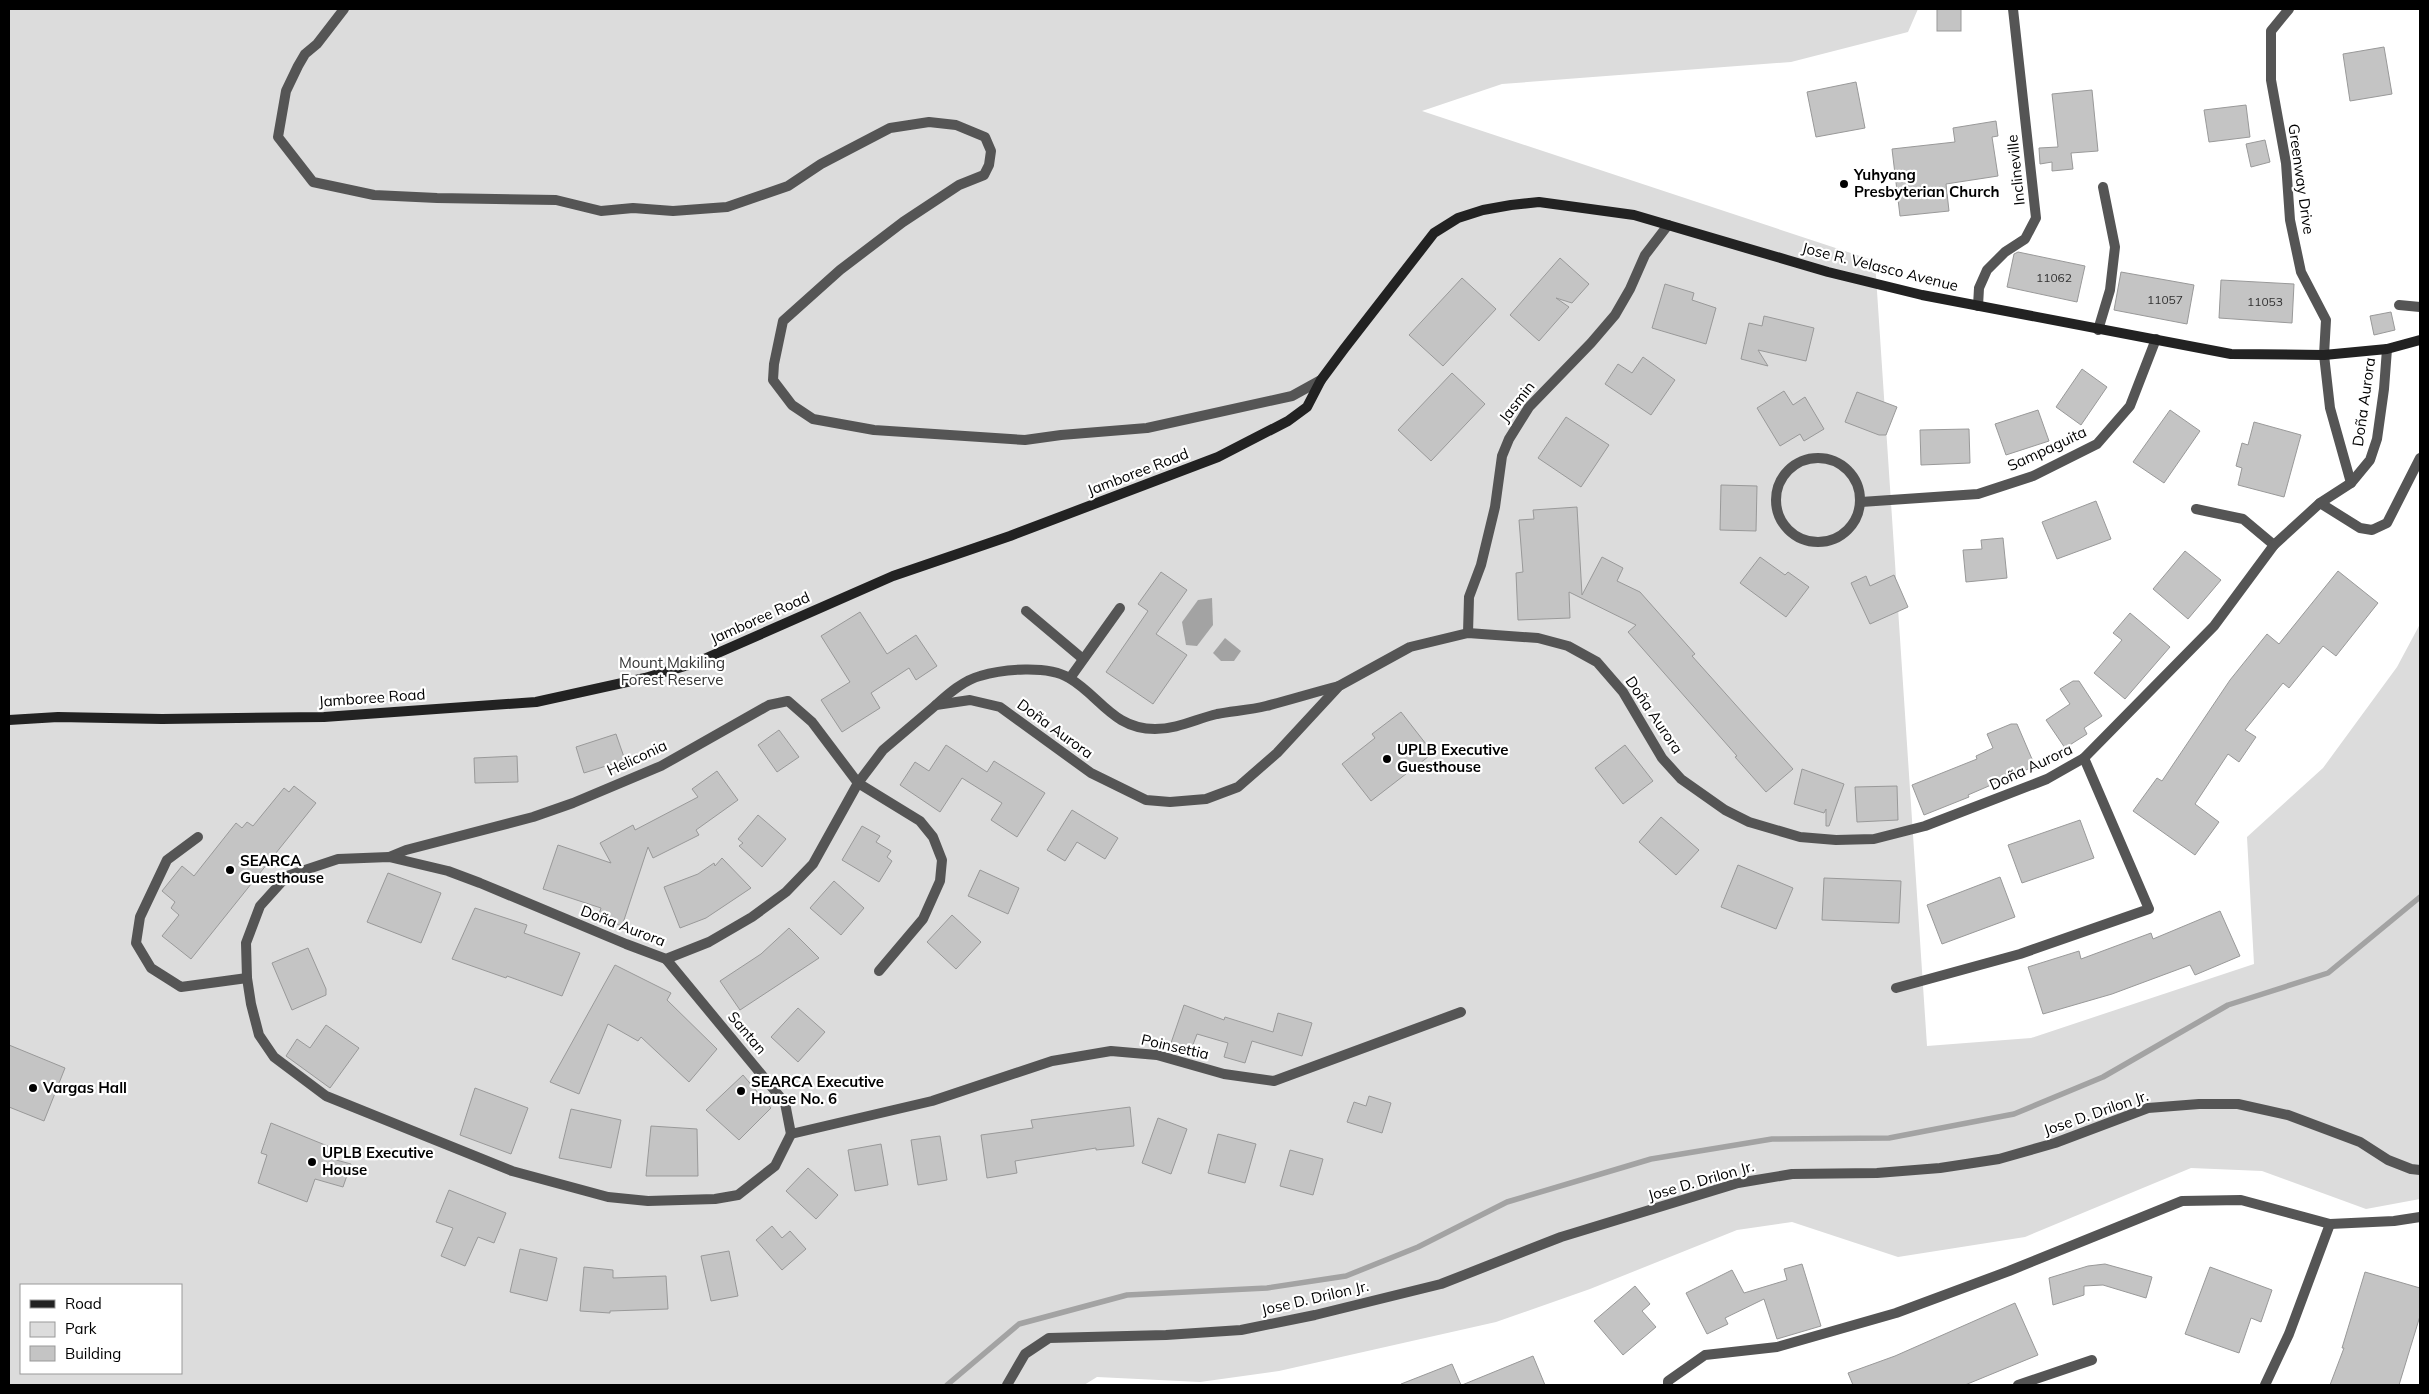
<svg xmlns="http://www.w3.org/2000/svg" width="2429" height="1394" font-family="Mulish,sans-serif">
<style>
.green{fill:#dcdcdc;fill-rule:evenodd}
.water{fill:#a3a3a3}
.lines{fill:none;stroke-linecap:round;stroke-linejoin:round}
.stream{stroke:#a3a3a3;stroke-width:5.5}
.building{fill:#c4c4c4;stroke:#999}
.service{stroke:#555;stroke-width:10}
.minor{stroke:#555;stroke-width:10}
.tertiary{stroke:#555;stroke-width:10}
.secondary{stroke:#222;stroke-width:10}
.poi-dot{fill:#000;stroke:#fff;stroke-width:2}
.labels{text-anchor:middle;stroke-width:4.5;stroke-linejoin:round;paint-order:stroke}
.number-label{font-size:12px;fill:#313131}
.street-label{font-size:15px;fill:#000;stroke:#fff}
.poi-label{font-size:15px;font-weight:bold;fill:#000;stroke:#fff;text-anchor:start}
.park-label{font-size:15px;fill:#333;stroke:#fff}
</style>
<rect width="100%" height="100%" fill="#fff"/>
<path class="green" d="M9 9H1918L1908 32 1791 62 1502 84 1422 111 1875 261 1927 1046 2031 1038 2254 964 2247 837 2323 768 2397 667 2420 624V1199L2366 1209 2262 1171 2191 1168 2025 1237 1898 1257 1792 1222 1737 1230 1590 1289 1496 1322 1279 1371 1200 1382 1097 1377 1084 1385H9ZM21 1285H181V1373H21Z"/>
<g class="water">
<path d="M1212 598 1213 625 1197 646 1186 645 1182 622 1198 600Z"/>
<path d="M1225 638 1241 651 1234 661H1221L1213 653Z"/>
</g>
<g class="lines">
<path class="stream" d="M947 1385 1019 1324 1127 1295 1267 1288 1346 1276 1418 1247 1507 1202 1651 1159 1772 1139 1889 1138 2014 1114 2103 1077 2228 1005 2328 973 2420 897"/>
</g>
<g class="building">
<rect x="1937" y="9" width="24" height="22"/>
<path d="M2384 47 2392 94 2350 101 2343 54Z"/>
<path d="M1856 82 1865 128 1816 137 1807 92Z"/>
<path d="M2092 90 2098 151 2071 153 2073 169 2052 171V162L2040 164 2039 148 2058 147 2052 94Z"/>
<path d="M2246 105 2250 137 2209 142 2204 110Z"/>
<path d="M1996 121 1998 136 1992 137 1998 176 1946 184 1949 211 1900 216 1892 149 1955 142 1953 128Z"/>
<path d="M2265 140 2270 162 2251 167 2246 144Z"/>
<path d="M2018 252 2085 266 2077 302 2007 287 2014 254Z"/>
<path d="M1560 258 1589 284 1572 303 1556 298 1569 307 1539 341 1510 315Z"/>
<path d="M2121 272 2194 285 2187 324 2114 310Z"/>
<path d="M1462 278 1496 309 1443 366 1409 335Z"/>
<path d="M2221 280 2294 284 2292 323 2219 318Z"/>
<path d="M1665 284 1694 293 1692 300 1716 308 1706 344 1652 328Z"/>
<path d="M2391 312 2395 330 2374 335 2370 316Z"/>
<path d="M1764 316 1814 328 1806 361 1758 350 1768 366 1741 359 1749 323 1762 326Z"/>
<path d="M1643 357 1675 380 1651 415 1605 384 1618 364 1632 373Z"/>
<path d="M2082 369 2107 387 2081 425 2056 407Z"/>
<path d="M1452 373 1485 404 1431 461 1398 430Z"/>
<path d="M1784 391 1793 405 1805 397 1824 429 1804 441 1800 434 1780 446 1757 408Z"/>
<path d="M1857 392 1897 407 1886 435H1879L1845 422Z"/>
<path d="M2038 410 2049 441 2006 455 1995 424Z"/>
<path d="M2170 410 2200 431 2164 483 2133 462Z"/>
<path d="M1566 417 1609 445 1581 487 1538 458Z"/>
<path d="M2254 422 2301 435 2284 497 2238 485 2242 468 2236 466 2242 443 2248 445Z"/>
<path d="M1969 429 1970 463 1921 465 1920 430Z"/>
<path d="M1721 485 1757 486 1756 531 1720 530Z"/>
<path d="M2096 501 2111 539 2057 559 2042 522Z"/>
<path d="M1577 507 1582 595 1602 557 1623 568 1617 581 1640 592 1695 654 1692 656 1793 769 1766 792 1735 757 1737 756 1628 632 1636 625 1569 592 1570 618 1518 620 1516 573 1523 572 1519 520 1534 519 1533 510Z"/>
<path d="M2003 538 2007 578 1966 582 1963 550 1982 549 1981 540Z"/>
<path d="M2185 551 2221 580 2188 619 2153 589Z"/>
<path d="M1760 557 1785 575 1788 572 1809 587 1786 617 1740 583Z"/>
<path d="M2338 571 2378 603 2336 656 2323 646 2289 688 2283 683 2245 730 2256 737 2239 762 2228 754 2195 804 2219 822 2195 855 2133 811 2157 778 2162 781 2230 680 2267 634 2279 644Z"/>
<path d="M1161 572 1187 590 1156 634 1187 655 1153 704 1106 672 1148 611 1138 604Z"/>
<path d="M1894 575 1908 607 1870 624 1851 583 1866 576 1870 586Z"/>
<path d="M860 612 887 654 916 635 937 666 916 680 909 668 871 693 880 708 842 732 821 700 850 682 821 636Z"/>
<path d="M2130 613 2170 647 2125 699 2094 673 2122 640 2113 633Z"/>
<path d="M2073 681H2079L2102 716 2084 728 2087 734 2065 748 2046 720 2070 704 2060 689Z"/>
<path d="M1401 712 1433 753 1371 801 1342 764 1375 738 1372 734Z"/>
<path d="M2011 724H2017L2035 766 1968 795 1969 797 1924 815 1912 785 1977 759 1976 756 1993 748 1987 734Z"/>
<path d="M779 730 799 757 777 772 758 745Z"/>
<path d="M616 734 625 760 584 773 576 747Z"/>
<path d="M946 745 987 772 994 761 1045 793 1017 837 991 820 1002 803 962 778 940 812 900 785 915 762 929 771Z"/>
<path d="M1625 745 1653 781 1623 804 1595 768Z"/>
<path d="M517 756 518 782 475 783 474 758Z"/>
<path d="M1802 769 1844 784 1829 826H1826V809L1824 813 1794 804Z"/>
<path d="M717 771 738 800 696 830 699 835 653 858 648 847 622 926 598 917 601 908 543 889 558 845 611 863 600 843 633 825 635 830 698 797 692 789Z"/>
<path d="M294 786 316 803 191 959 162 936 179 915 171 908 175 902 162 891 182 866 194 876 236 823 242 828 247 822 253 826 284 788 289 792Z"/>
<path d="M1897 786 1898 820 1857 822 1855 787Z"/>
<path d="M1072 810 1118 838 1105 859 1077 842 1065 861 1047 850Z"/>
<path d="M758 815 786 839 762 867 739 846 743 843 738 839Z"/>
<path d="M1661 817 1699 850 1676 875 1639 842Z"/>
<path d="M2080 820 2094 858 2022 883 2008 845Z"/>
<path d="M862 826 880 836 876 842 891 851 887 857 892 861 879 882 842 860Z"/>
<path d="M722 858 751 888 706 918 680 928 664 887 698 874 714 863 715 866Z"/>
<path d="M1738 865 1793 888 1776 929 1721 907Z"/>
<path d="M980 870 1019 888 1008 914 968 896Z"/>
<path d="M388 873 441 893 421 943 367 922Z"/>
<path d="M2000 877 2015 917 1942 944 1927 905Z"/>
<path d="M1824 878 1901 881 1899 923 1822 920Z"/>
<path d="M834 881 864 908 841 935 810 908Z"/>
<path d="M475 908 527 925 524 933 580 953 562 996 507 976 506 978 452 959Z"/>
<path d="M2220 911 2240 956 2195 975 2190 965 2112 994 2043 1014 2028 967 2079 951 2081 959 2151 933 2153 939Z"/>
<path d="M952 915 981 942 956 969 927 942Z"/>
<path d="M789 928 819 958 740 1010 720 981 761 954Z"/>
<path d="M308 948 326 989V995L292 1010 272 963Z"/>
<path d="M615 965 671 993 667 1000 717 1049 689 1082 641 1037 638 1041 608 1024 579 1094 550 1082Z"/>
<path d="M1184 1005 1224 1020 1225 1017 1273 1032 1278 1013 1312 1023 1302 1056 1252 1041 1245 1063 1224 1057 1228 1043 1197 1034 1191 1050 1171 1043Z"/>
<path d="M798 1008 825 1032 798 1062 771 1037Z"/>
<path d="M326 1025 359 1048 330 1088 286 1056 297 1039 310 1048Z"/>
<path d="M9 1045 65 1068 44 1121 9 1107Z"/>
<path d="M743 1075 771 1108 739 1140 706 1110Z"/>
<path d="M475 1088 528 1108 511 1154 460 1135Z"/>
<path d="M1369 1096 1391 1103 1382 1133 1347 1122 1354 1102 1366 1106Z"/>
<path d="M1130 1107 1134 1146 1096 1150V1148L1015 1161 1017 1173 987 1178 981 1135 1033 1128 1031 1120Z"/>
<path d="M571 1109 621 1120 611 1168 559 1158Z"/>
<path d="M1158 1118 1187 1129 1171 1174 1142 1163Z"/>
<path d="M271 1123 330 1147 325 1157 351 1164 343 1187 315 1179 307 1202 258 1183 267 1155 261 1153Z"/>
<path d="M651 1126 697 1129 698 1176H646Z"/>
<path d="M1218 1134 1256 1144 1245 1183 1208 1173Z"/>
<path d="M940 1136 947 1180 918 1185 911 1140Z"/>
<path d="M881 1144 888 1185 855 1191 848 1150Z"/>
<path d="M1290 1150 1323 1159 1313 1195 1280 1186Z"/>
<path d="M808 1168 838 1195 816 1219 786 1191Z"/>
<path d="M449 1190 506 1213 494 1243 478 1237 465 1266 441 1256 453 1228 436 1222Z"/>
<path d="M772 1226 782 1238 790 1231 806 1249 782 1270 756 1240Z"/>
<path d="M520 1249 557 1258 547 1301 510 1292Z"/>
<path d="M729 1251 738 1296 711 1301 701 1256Z"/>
<path d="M1802 1264 1821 1326 1777 1339 1764 1299 1725 1318 1728 1324 1707 1334 1686 1293 1732 1270 1744 1293 1787 1280 1784 1269Z"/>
<path d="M2105 1264 2152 1277 2146 1298 2103 1285 2084 1286V1295L2053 1305 2049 1278 2088 1266Z"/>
<path d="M584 1267 613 1270V1278L666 1276 668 1309 610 1311V1313L580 1311Z"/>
<path d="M2210 1267 2272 1290 2261 1322 2251 1318 2239 1353 2185 1334Z"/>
<path d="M2365 1272 2420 1288V1316L2399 1385H2330L2344 1348H2342Z"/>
<path d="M1635 1286 1650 1304 1642 1311 1656 1327 1623 1355 1594 1321Z"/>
<path d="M2015 1303 2038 1355 1965 1385H1853L1848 1373 1895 1356Z"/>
<path d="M1533 1356 1545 1385H1462Z"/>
<path d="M1452 1364 1461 1385H1401V1384Z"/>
</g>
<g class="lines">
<g class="service">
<path d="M2399 305 2420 307"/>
<path d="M2098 330 2110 290 2115 247 2103 187"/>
<path d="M2320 503 2360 528 2372 530 2387 523 2420 458"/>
<path d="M2196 509 2243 519 2274 545"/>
<path d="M1026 611 1083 659"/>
<path d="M1070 678 1120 608"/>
<path d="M936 705C948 694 964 680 980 676 1003 669 1048 665 1069 678 1100 696 1113 729 1155 729 1177 729 1196 719 1217 714 1233 711 1250 710 1266 706 1290 700 1315 692 1339 686"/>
<path d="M198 837 167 860 140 917 136 943 151 968 181 987 247 978"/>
<path d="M1896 988 2020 954 2149 909 2084 758"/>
</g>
<g class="minor">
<path d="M2289 9 2271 31V80L2286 163 2290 220 2301 272 2326 320 2324 355 2330 408 2351 483"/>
<path d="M1978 306 1979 288 1987 270 2005 252 2025 239 2036 218 2013 9"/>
<circle cx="1818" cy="500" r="42"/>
<path d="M1861 502 1978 494 2033 476 2097 444 2130 406 2156 339"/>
<path d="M1468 633 1469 597 1481 565 1495 507 1502 456 1509 439 1529 407 1591 343 1615 315 1630 289 1645 255 1668 225"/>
<path d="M389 857 406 850 533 817 573 803 661 766 769 705 788 701 812 722 858 783 920 821 933 837 942 860 940 881 923 919 879 971"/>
<path d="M666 959 785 1103 791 1134"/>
<path d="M791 1134 775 1166 738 1195 715 1199 648 1201 608 1197 512 1171 326 1096 274 1057 259 1035 251 1004 247 978 246 943 260 906 287 876 338 859 389 857 448 871 480 883 626 944 666 959 709 942 752 917 786 892 813 864 858 783 883 750 936 705 970 700 1000 707 1091 773 1146 800 1170 802 1206 799 1238 787 1277 753 1339 686 1410 647 1468 633 1538 638 1568 646 1597 662 1623 692 1662 758 1681 779 1725 810 1749 822 1800 837 1836 840 1874 839 1925 826 2047 779 2084 758 2214 626 2274 545 2320 503 2351 483 2370 460 2377 439 2384 389 2387 349"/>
<path d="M791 1134 932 1101 1052 1061 1111 1051 1157 1055 1224 1074 1274 1081 1461 1012"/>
<path d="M1007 1385 1025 1354 1049 1338 1166 1335 1241 1330 1315 1315 1441 1284 1561 1237 1738 1183 1792 1174 1877 1173 1940 1168 1999 1159 2055 1143 2148 1108 2199 1104H2238L2288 1115 2360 1142 2388 1160 2411 1169 2420 1170"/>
<path d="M1668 1385V1381L1705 1355 1777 1347 1896 1313 2009 1271 2182 1201 2241 1200 2330 1224 2394 1221 2420 1217"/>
<path d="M2018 1385 2092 1360"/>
<path d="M2265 1385 2289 1334 2330 1224"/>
</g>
<path class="tertiary" d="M344 9 317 44 305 54 298 66 286 91 278 137 313 182 374 195 437 198 556 200 601 211 633 208 673 211 727 207 788 186 821 164 890 128 929 122 956 125 985 137 991 151 989 165 984 175 959 185 903 222 840 270 783 321 774 364 773 380 792 405 813 419 874 430 1025 440 1061 435 1147 428 1292 396 1321 380"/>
<path class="secondary" d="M9 720 58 717 162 719 324 717 536 702 645 678 695 663 893 576 1010 536 1218 457 1288 421 1307 407 1321 380 1344 349 1434 233 1458 218 1483 210 1511 205 1539 202 1634 215 1828 272 1922 295 2231 354 2324 355 2387 349 2420 340"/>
</g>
<g class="poi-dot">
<circle cx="1844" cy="184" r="5"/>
<circle cx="1387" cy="759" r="5"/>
<circle cx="230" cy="870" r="5"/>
<circle cx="33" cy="1088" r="5"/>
<circle cx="741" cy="1091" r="5"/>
<circle cx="312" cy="1162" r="5"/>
</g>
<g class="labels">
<g class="number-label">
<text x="2054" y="282">11062</text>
<text x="2165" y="304">11057</text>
<text x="2265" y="306">11053</text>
</g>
<g class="street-label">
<text transform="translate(2016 170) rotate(-96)" y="5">Inclineville</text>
<text transform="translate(2301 179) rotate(82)" y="5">Greenway Drive</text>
<text transform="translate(1880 267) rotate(14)" y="5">Jose R. Velasco Avenue</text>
<text transform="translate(1517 402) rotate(-52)" y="5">Jasmin</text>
<text transform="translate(2364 402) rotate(-82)" y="5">Doña Aurora</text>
<text transform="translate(2047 449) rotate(-25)" y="5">Sampaguita</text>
<text transform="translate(1138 472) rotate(-21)" y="5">Jamboree Road</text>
<text transform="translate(760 618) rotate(-24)" y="5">Jamboree Road</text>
<text transform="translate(372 698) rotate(-4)" y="5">Jamboree Road</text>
<text transform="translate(1654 715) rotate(56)" y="5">Doña Aurora</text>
<text transform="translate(1055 729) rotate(36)" y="5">Doña Aurora</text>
<text transform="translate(637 758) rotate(-25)" y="5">Heliconia</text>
<text transform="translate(2031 767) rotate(-25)" y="5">Doña Aurora</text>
<text transform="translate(623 926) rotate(21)" y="5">Doña Aurora</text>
<text transform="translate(747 1033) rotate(50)" y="5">Santan</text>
<text transform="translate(1175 1047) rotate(13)" y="5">Poinsettia</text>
<text transform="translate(2096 1113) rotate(-19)" y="5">Jose D. Drilon Jr.</text>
<text transform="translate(1701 1181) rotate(-16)" y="5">Jose D. Drilon Jr.</text>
<text transform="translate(1315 1298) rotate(-13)" y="5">Jose D. Drilon Jr.</text>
</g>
<g class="poi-label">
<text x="1854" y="180">Yuhyang<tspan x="1854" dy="17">Presbyterian Church</tspan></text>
<text x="1397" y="755">UPLB Executive<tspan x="1397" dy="17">Guesthouse</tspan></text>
<text x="240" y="866">SEARCA<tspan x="240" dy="17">Guesthouse</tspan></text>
<text x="751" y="1087">SEARCA Executive<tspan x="751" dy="17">House No. 6</tspan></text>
<text x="43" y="1093">Vargas Hall</text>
<text x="322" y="1158">UPLB Executive<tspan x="322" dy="17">House</tspan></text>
</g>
<g class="park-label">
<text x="672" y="668">Mount Makiling<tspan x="672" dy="17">Forest Reserve</tspan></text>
</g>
</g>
<rect width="2429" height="1394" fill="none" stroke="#000000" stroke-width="20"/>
<rect x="20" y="1284" width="162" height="90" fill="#ffffff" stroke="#999999"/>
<rect x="30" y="1300" width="25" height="8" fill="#222222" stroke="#999999"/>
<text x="65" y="1309" font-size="15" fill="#000000">Road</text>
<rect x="30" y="1322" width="25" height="15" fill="#dcdcdc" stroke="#999999"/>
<text x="65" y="1334" font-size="15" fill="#000000">Park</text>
<rect x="30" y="1346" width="25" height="15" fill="#c4c4c4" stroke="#999999"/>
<text x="65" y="1359" font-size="15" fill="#000000">Building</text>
</svg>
